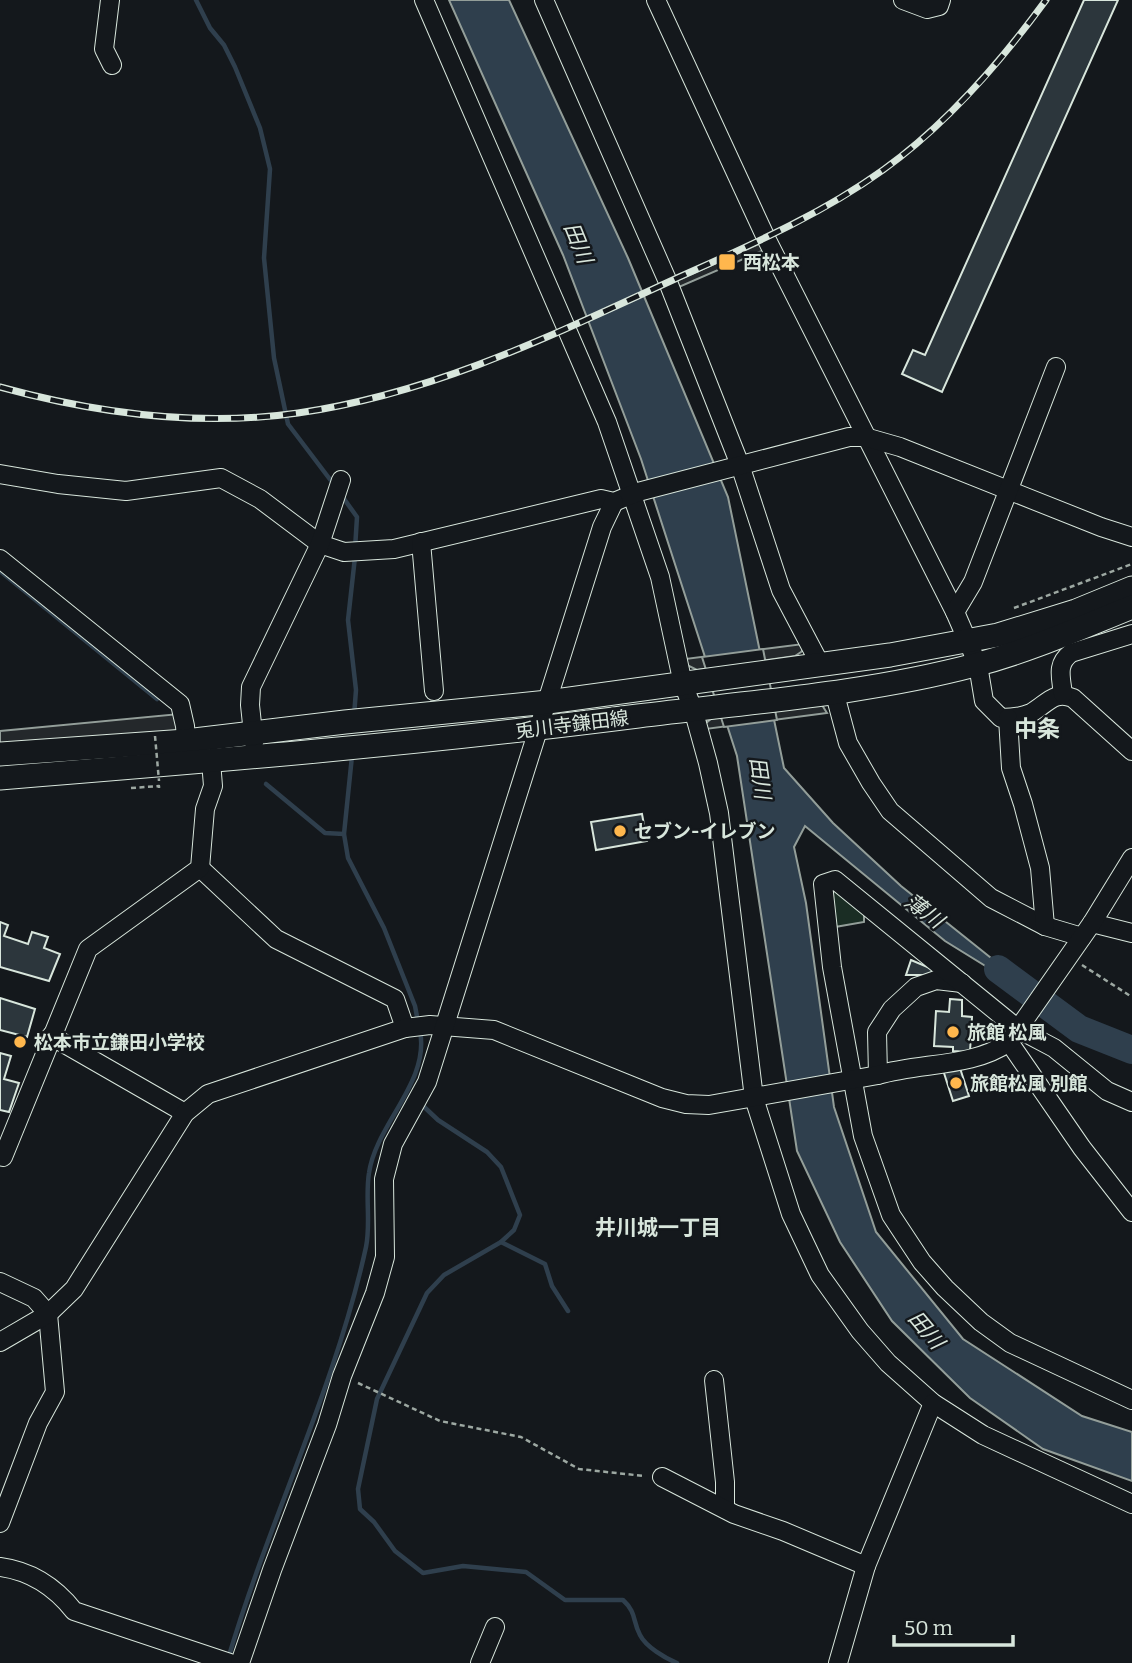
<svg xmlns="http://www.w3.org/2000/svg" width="1132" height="1663" font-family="Bitter,'Noto Sans JP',serif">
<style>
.green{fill:#1a2d24;stroke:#939e99;stroke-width:2}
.parking{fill:#24282b;stroke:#939e99;stroke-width:2}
.water{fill:#2f3f4d;stroke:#939e99;stroke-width:2}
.pier{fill:#14181c;stroke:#939e99;stroke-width:2}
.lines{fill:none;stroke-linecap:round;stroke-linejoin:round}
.stream{stroke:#2f3f4d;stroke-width:4.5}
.river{stroke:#2f3f4d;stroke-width:28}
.building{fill:#2c363c;stroke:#d8e6dc;stroke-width:2}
.minor-casing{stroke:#d8e6dc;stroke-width:20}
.major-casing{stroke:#d8e6dc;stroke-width:25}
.path{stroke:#9da8a2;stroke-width:2.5;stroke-dasharray:5 3.5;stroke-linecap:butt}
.minor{stroke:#14181c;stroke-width:18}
.major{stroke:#14181c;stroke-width:23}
.rail-casing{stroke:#d8e6dc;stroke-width:7}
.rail{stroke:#14181c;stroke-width:4.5;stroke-dasharray:13;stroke-linecap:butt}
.path-bridge{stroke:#9da8a2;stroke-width:2.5;stroke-dasharray:5 3.5;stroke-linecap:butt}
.poi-dot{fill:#ffb74d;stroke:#14181c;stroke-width:2.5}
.labels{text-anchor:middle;stroke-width:5;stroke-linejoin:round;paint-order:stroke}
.poi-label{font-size:19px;font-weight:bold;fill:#d8e6dc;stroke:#14181c;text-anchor:start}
.street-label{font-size:19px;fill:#d8e6dc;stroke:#14181c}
.water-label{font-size:21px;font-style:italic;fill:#d8e6dc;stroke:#14181c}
.neighbourhood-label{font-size:21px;font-weight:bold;fill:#d8e6dc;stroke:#14181c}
.quarter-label{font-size:23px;font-weight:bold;fill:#d8e6dc;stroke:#14181c}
</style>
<rect width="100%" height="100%" fill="#14181c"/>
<path class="green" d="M831 886 864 912V922L835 927Z"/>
<g class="parking">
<path d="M761 243 764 250 679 287 676 281Z"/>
<path d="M803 644 804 648 801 652 795 656 697 670 687 665 685 659Z"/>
<path d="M822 705 827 713 706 729 705 724 712 718Z"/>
<path d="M179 714V726L176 731 0 745V731Z"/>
</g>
<path class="water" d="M449 0H509L628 258 728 497 784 768 833 823 901 886 1055 1009 945 941 805 826 794 847 806 903 834 1107 876 1232 963 1339 1082 1416 1132 1432V1481L1043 1449 970 1398 892 1321 840 1242 797 1151 737 756 641 459 563 255Z"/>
<path class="pier" d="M763 649 777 720 724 727 702 657Z"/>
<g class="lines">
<g class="stream">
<path d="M196 0 210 28 224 45 235 67 260 128 270 169 264 258 274 358 288 424 335 486"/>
<path d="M342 496 357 517 355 549"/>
<path d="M0 571 157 699"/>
<path d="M354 716 356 690 348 620 355 557"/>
<path d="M352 756 344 834 348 858 384 928 415 1006 418 1022"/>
<path d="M266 784 325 833 344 834"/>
<path d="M420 1103 438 1120 487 1152 501 1167 520 1215 514 1230 501 1242 444 1275 427 1293 377 1399 358 1489 360 1509 374 1522 395 1551 423 1573 463 1566 526 1572 565 1600H623C637 1613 632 1620 640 1635 646 1647 665 1658 677 1663"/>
<path d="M501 1242 545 1264 552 1286 568 1311"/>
<path d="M228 1659C269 1520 335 1389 366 1247 371 1223 365 1197 369 1173 376 1124 430 1082 420 1031"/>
</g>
<path class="river" d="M998 969 1079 1029 1132 1050"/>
</g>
<g class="building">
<path d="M1084 0H1118L942 392 902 374 913 350 925 355Z"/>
<path d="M642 814 647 841 596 850 591 822Z"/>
<path d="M0 922 8 925 4 936 28 944 32 932 48 937 44 948 60 954 49 981 0 967Z"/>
<path d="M911 960 937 971 936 975H906Z"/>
<path d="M0 998 35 1009 27 1037 0 1030Z"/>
<path d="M950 999 962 1000V1016L972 1017 970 1052 953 1051V1047L934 1046 936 1011 949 1012Z"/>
<path d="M0 1053 11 1056 4 1079 19 1083 9 1112 0 1110Z"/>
<path d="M959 1065 969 1096 953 1101 943 1070Z"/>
</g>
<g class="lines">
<g class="minor-casing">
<g id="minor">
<path d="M110 0 104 49 112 65"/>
<path d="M424 0 607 422 660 577 683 684 693 709 708 763 719 813 754 1098 791 1214 820 1275 860 1331 888 1363 933 1403 983 1435 1132 1504"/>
<path d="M544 0 668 282 740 465 781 590 820 664"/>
<path d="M656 0 766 238 955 612 978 665 984 701 1001 718C1011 718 1022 717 1031 713 1047 704 1054 690 1073 698L1132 751"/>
<path d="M903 0 927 9 939 6 941 0"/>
<path d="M0 474 58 484 126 491 221 478 260 499 320 544 344 552 394 549 601 499 614 502 638 492 849 437H865L900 447 1101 527 1132 537"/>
<path d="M421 542 434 691"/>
<path d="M0 559 180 704 185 726 187 752"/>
<path d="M955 612 973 582 1056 367"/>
<path d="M834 691 848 743 871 783 890 811 991 898 1045 926 1082 937"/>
<path d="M1063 694C1061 677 1056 664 1071 653L1132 634"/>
<path d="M1008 718 1011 768 1023 804 1040 868 1045 926"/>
<path d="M254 743 250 705 251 687 320 544 341 480"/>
<path d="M200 868 276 939 395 999 405 1028"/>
<path d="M1092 923 1132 933"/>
<path d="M51 1036 185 1113"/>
<path d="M1009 1042 1082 1148 1132 1212"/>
<path d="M878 1075 877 1032 892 1009 916 987 936 980 962 983"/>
<path d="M1132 1102 1107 1091 1054 1048 1018 1029 835 880 823 884 832 967 863 1136 891 1215 922 1262 945 1288 981 1322 1010 1343 1132 1400"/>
<path d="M0 1156 3 1157 88 949 200 868 205 809 213 786 211 761"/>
<path d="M0 1282 34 1298 48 1314 55 1392 38 1423 0 1523"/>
<path d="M0 1342 48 1314 74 1289 185 1113 208 1094 405 1028 430 1025 494 1030 662 1098 686 1104 709 1105 878 1075C921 1062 972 1068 1009 1042L1092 923 1132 858"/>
<path d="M714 1380 725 1482V1509"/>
<path d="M662 1477 734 1514 783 1531 866 1566"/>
<path d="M0 1567C30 1571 55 1587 74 1611L230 1663"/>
<path d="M240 1663 272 1570 327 1425 342 1376 375 1293 385 1257 384 1179 393 1144 427 1082 602 527 614 502"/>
<path d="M480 1663 495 1627"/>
<path d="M838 1663 866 1566 933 1403"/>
</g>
</g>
<g class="major-casing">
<g id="major">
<path d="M0 754 186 741 345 722 548 702 890 655 998 635 1076 611 1132 588"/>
<path d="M0 778C213 761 426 743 638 716 750 702 865 694 975 665 1029 651 1080 628 1132 607"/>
</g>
</g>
<g class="path">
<path d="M1014 608 1132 564"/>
<path d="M131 788 159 786V788"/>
<path d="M1082 965 1132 997"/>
<path d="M358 1383 440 1421 521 1437 579 1469 644 1476"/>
</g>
<use href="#minor" class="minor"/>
<use href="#major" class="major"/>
<g class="rail-casing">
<path id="rail" d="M0 387C95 413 199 427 298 413 432 394 553 335 675 279 746 247 819 216 883 170 947 124 1000 63 1046 0"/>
</g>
<use href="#rail" class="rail"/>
<path class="path-bridge" d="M155 736 159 781"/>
</g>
<g class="poi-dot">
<rect x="718" y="253" width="18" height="18" rx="3.5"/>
<circle cx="620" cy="831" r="7"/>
<circle cx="953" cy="1032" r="7"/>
<circle cx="20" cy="1042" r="7"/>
<circle cx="956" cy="1083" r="7"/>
</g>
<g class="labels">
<g class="poi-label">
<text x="743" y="269">西松本</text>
<text x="634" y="838">セブン-イレブン</text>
<text x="967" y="1039">旅館 松風</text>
<text x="34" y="1049">松本市立鎌田小学校</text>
<text x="970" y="1090">旅館松風 別館</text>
</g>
<g class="street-label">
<text transform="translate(572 724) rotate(-7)" y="7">兎川寺鎌田線</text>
</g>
<g class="water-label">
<text transform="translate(578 243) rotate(68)" y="7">田川</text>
<text transform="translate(760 778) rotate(82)" y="7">田川</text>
<text transform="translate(924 911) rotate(37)" y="7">薄川</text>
<text transform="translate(926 1330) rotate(50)" y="7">田川</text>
</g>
<g class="neighbourhood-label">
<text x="658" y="1235">井川城一丁目</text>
</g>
<g class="quarter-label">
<text x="1037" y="737">中条</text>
</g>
</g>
<path d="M894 1635v10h119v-10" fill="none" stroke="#d8e6dc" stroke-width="3.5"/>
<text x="904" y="1635" font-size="21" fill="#d8e6dc" stroke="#14181c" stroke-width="5" paint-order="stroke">50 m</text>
</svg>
